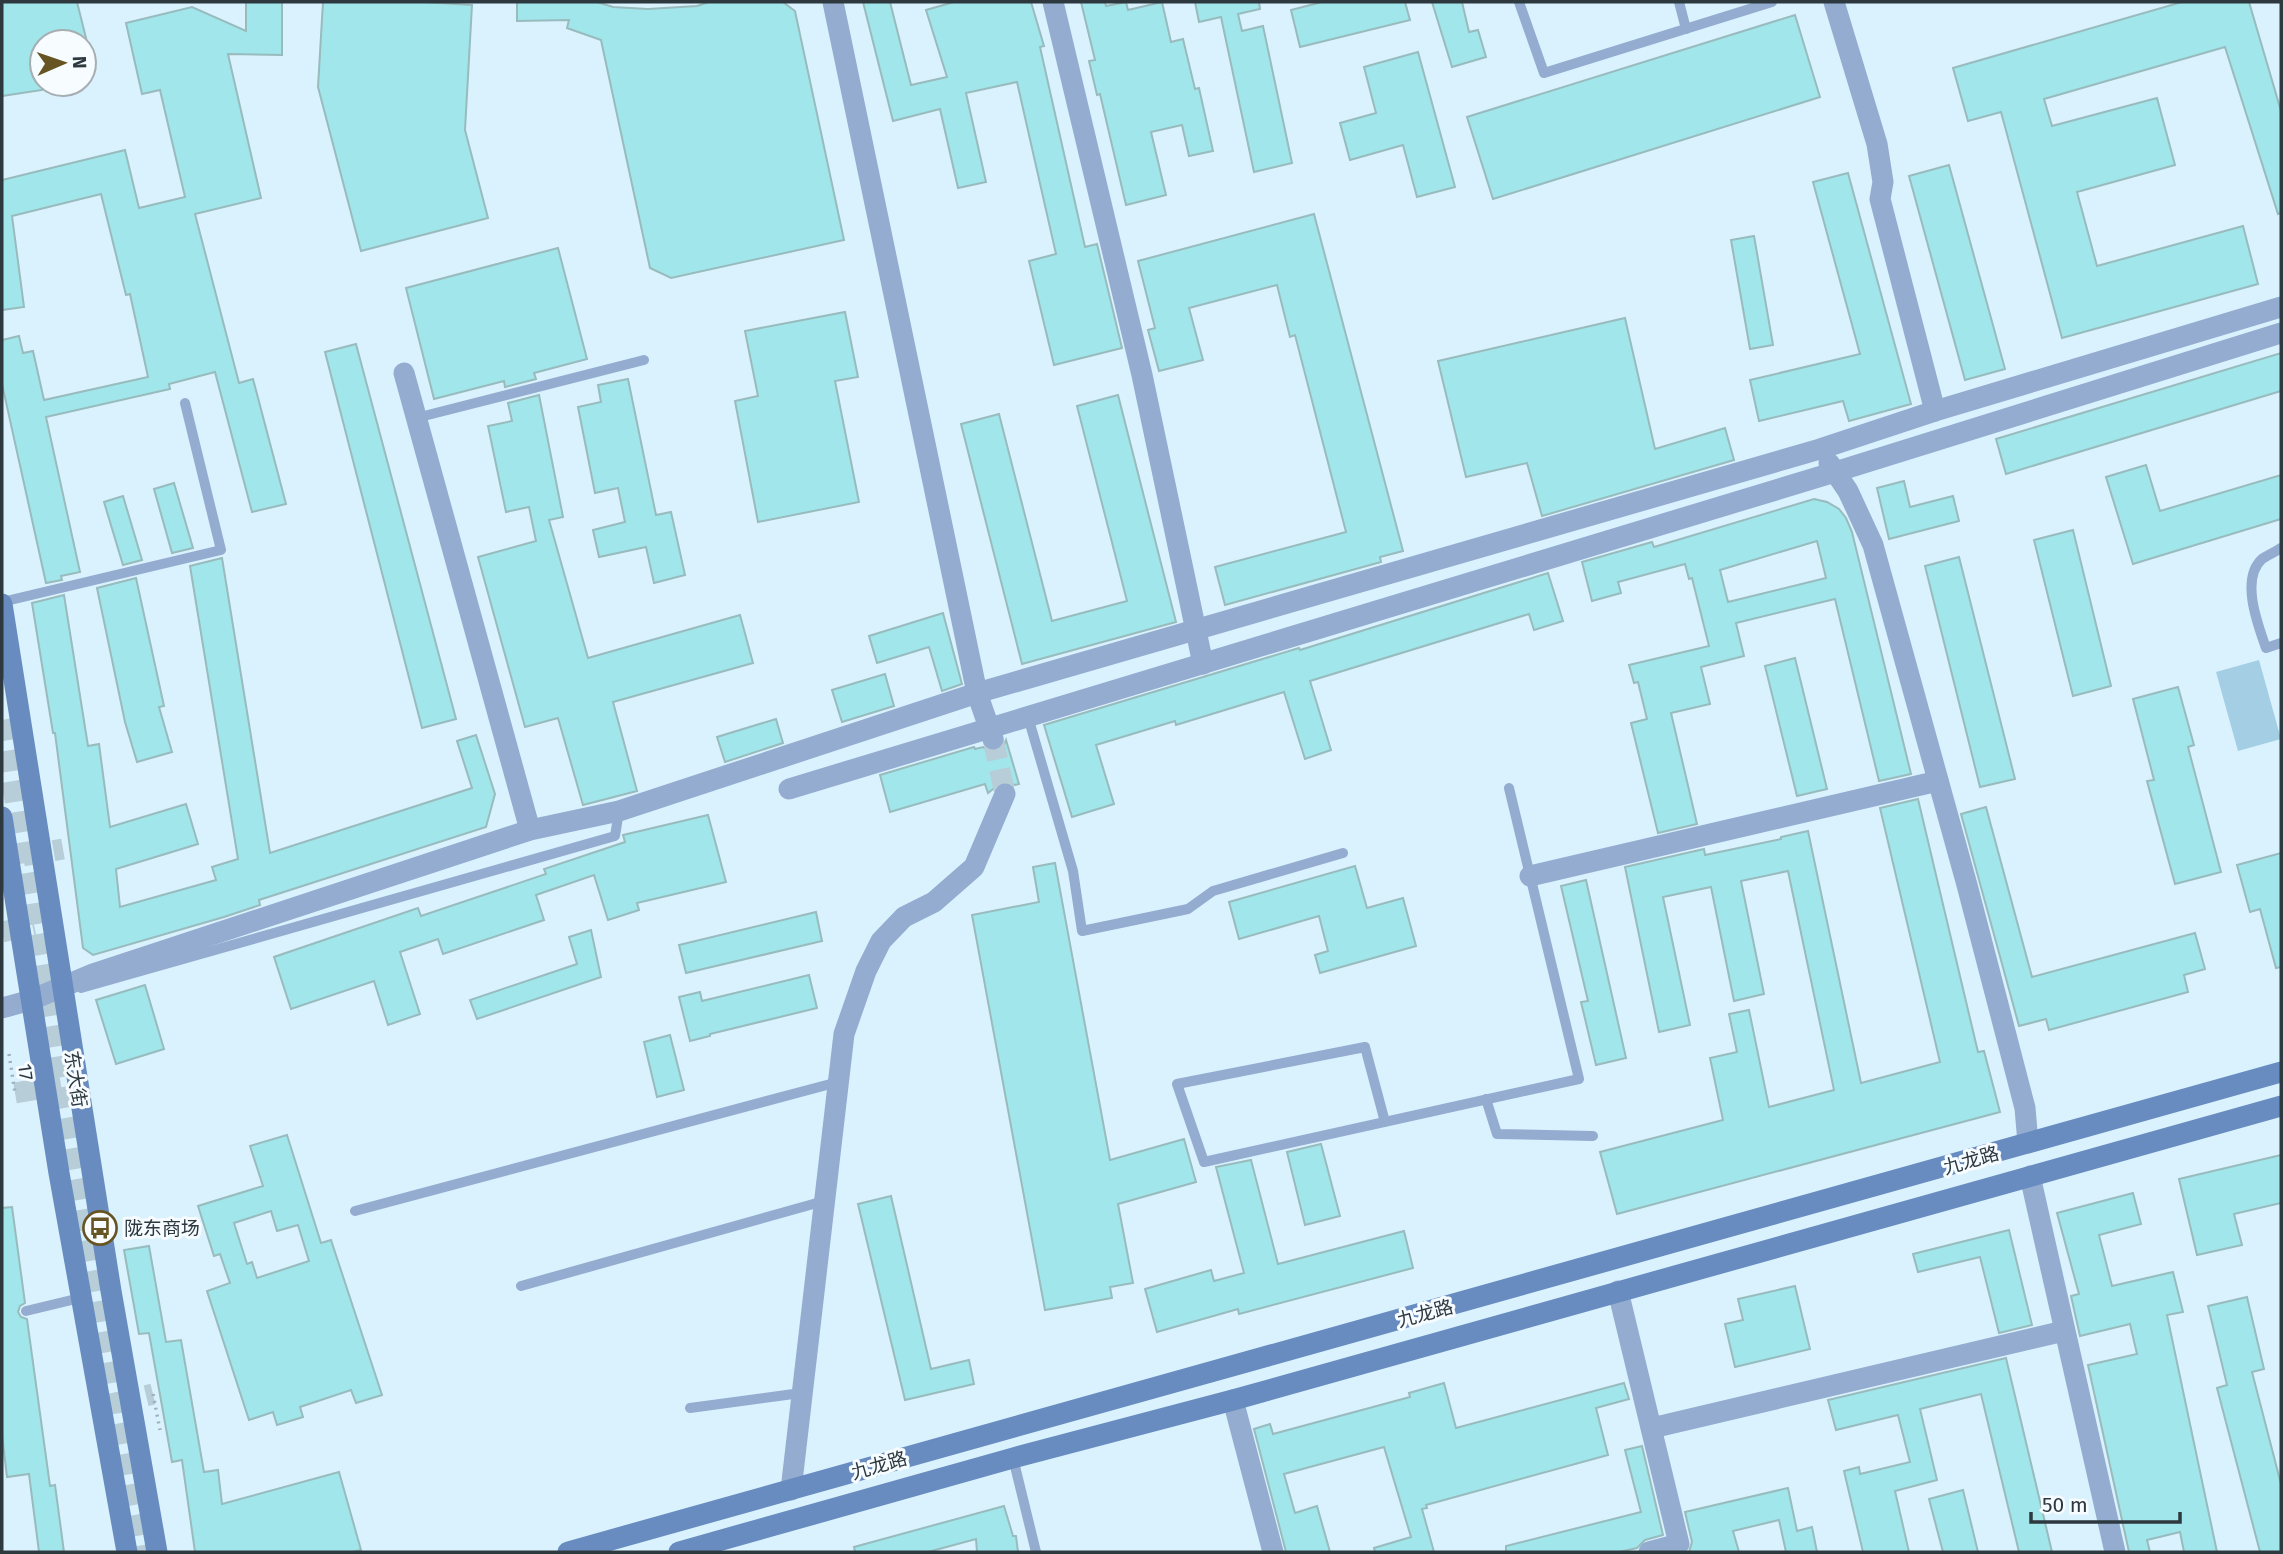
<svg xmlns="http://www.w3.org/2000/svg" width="2283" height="1554" font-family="'Fira Sans','Noto Sans SC',sans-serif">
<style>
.green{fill:#a3cee4}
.building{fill:#a1e6eb;stroke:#98bbbd;stroke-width:2;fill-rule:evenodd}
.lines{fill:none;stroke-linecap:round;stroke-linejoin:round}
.street-tunnel{stroke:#b7cdd8;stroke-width:21;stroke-dasharray:21 10;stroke-linecap:butt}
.path{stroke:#9eb1bb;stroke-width:3.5;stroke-dasharray:2 5;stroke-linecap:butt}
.lane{stroke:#94acd0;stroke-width:10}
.street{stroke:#94acd0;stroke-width:21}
.secondary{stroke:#688cbf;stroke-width:21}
.labels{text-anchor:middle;stroke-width:6;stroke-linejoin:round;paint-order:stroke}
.street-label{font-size:19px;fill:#2d393f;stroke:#f6fcff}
.poi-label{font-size:19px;fill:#2d393f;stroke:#f6fcff;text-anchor:start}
</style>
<rect width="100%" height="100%" fill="#daf2fe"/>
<path class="green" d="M2259 660 2281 739 2238 751 2216 672Z"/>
<g class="building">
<path d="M2 2H77L87 42H42V90L2 96Z"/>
<path d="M246 2H282V55L228 54 261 198 195 214 239 383 253 379 286 504 252 512 215 372 169 384 170 389 46 417 80 572 61 576 62 580 46 583 2 384V340L19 336 23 353 33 351 44 400 148 377 130 294 126 295 101 194 12 216 24 307 2 310V180L125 150 139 208 185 197 160 90 142 94 126 23 192 7 246 31Z"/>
<path d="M323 2H424L472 5 465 130 488 218 361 251 318 87Z"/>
<path d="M517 2H597L613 7 648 9 697 6 709 2H783L795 11 844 240 671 278 650 268 601 40 567 28 569 20 517 21Z"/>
<path d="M863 2H890L911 85 947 77 926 10 954 2H1031L1044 46 1040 47 1085 247 1097 244 1122 348 1054 365 1029 261 1056 254 1017 82 966 93 986 182 958 188 940 109 893 121Z"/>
<path d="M1081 2H1105L1106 6 1126 2 1128 10 1162 2 1171 42 1183 39 1195 89 1199 88 1213 151 1189 156 1182 125 1151 132 1166 195 1126 205 1100 94 1097 95 1089 61 1095 60Z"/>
<path d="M1195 2H1259L1260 9 1238 14 1242 31 1263 26 1292 163 1254 172 1221 17 1199 22Z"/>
<path d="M1322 2H1405L1410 20 1300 47 1291 10Z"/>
<path d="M1432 2H1462L1469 32 1478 30 1486 57 1452 67Z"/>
<path d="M2182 2H2249L2281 111V213L2278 214 2225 47 2044 99 2052 126 2157 98 2175 165 2077 192 2097 266 2243 226 2258 284 2062 338 2001 112 1968 121 1953 68Z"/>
<path d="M1795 15 1820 97 1493 199 1467 117Z"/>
<path d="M1418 52 1455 187 1417 197 1403 145 1350 160 1340 123 1376 113 1364 67Z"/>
<path d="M1949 165 2005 369 1965 380 1909 176Z"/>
<path d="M1848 173 1911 404 1849 421 1843 401 1759 421 1750 380 1860 354 1813 182Z"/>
<path d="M1314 214 1403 551 1380 557 1381 562 1225 605 1215 567 1346 532 1295 335 1290 337 1277 285 1189 308 1203 360 1159 371 1148 330 1155 328 1138 261Z"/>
<path d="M1754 236 1773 345 1750 349 1731 240Z"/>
<path d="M558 248 587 359 534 373 536 379 505 387 504 381 434 399 406 288Z"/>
<path d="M845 312 858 377 835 381 859 502 758 522 735 401 758 396 745 331Z"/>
<path d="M1625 318 1655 449 1725 428 1734 460 1542 516 1527 463 1466 477 1438 361Z"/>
<path d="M356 344 456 719 422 728 325 352Z"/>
<path d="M2281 353V391L2006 474 1996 439Z"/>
<path d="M628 379 656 515 671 512 685 575 654 583 646 547 599 557 593 530 625 522 618 488 595 493 578 407 601 402 598 385Z"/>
<path d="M539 395 563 517 549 520 588 658 740 615 753 663 613 702 637 791 583 805 558 718 525 727 478 557 536 541 529 507 506 512 488 426 512 421 508 403Z"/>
<path d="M1118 395 1176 622 1022 664 961 424 999 414 1052 621 1127 601 1077 406Z"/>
<path d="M2146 465 2160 511 2281 475V519L2133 564 2106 477Z"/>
<path d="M1904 481 1910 507 1953 496 1959 521 1889 539 1877 488Z"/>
<path d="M174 483 193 548 172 553 154 489Z"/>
<path d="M123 496 142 560 123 565 104 502Z"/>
<path d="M1814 499 1827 502 1839 509 1846 518 1852 532 1911 774 1879 781 1835 599 1736 623 1744 656 1701 667 1710 704 1671 713 1697 824 1658 833 1631 723 1647 719 1638 682 1634 683 1629 665 1709 646 1692 578 1689 579 1685 564 1618 582 1621 593 1592 601 1582 562 1652 542 1654 547ZM1817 541 1826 578 1728 602 1720 570Z"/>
<path d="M2073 530 2111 686 2073 696 2034 540Z"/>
<path d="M1959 557 2015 779 1980 787 1925 566Z"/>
<path d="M222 558 270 853 472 788 457 741 476 735 495 794 486 827 259 900 260 905 224 917 93 955 83 948 55 733H53L32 603 64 595 88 746 99 744 110 827 186 804 198 844 116 869 120 907 216 880 212 867 238 859 190 566Z"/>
<path d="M1548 573 1563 621 1534 630 1529 614 1310 681 1331 750 1305 759 1284 692 1176 725 1175 721 1096 745 1114 804 1072 817 1044 725 1299 648 1300 650Z"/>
<path d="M136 578 164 706 159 707 172 752 137 762 125 722 97 588Z"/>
<path d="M943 613 962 684 942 691 929 647 877 663 869 636Z"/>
<path d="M1795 658 1827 789 1797 796 1765 666Z"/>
<path d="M885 674 894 706 842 722 832 690Z"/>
<path d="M2178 687 2194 745 2188 747 2221 872 2175 884 2147 781 2154 780 2133 699Z"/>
<path d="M776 719 783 743 725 762 717 737Z"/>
<path d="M1006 740 1019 784 1015 785 1003 781 988 793 985 784 890 812 880 775 974 747 975 749 983 747 990 752H997L1003 747Z"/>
<path d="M1918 799 1978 1052 1984 1051 2000 1112 1617 1214 1600 1152 1723 1120 1710 1058 1737 1052 1729 1014 1749 1010 1769 1107 1834 1090 1788 871 1741 881 1764 994 1734 1001 1711 887 1663 897 1690 1025 1659 1032 1625 867 1704 849 1705 855 1781 839V837L1808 831 1861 1083 1940 1062 1880 808Z"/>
<path d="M1986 807 2032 977 2195 933 2205 969 2184 975 2188 992 2049 1030 2046 1019 2019 1026 1961 814Z"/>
<path d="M708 815 726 882 637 903 639 910 608 920 594 875 536 895 544 920 443 954 438 939 400 952 420 1014 388 1025 374 981 291 1009 274 957 418 908 421 916 546 874 544 869 625 842 623 835Z"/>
<path d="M2281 853V967L2276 968 2260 909 2250 912 2237 865Z"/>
<path d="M1055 863 1110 1160 1184 1139 1196 1182 1118 1204 1133 1283 1110 1287 1112 1298 1045 1310 972 915 1039 902 1033 867Z"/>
<path d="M1355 866 1367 908 1403 898 1416 946 1320 973 1315 955 1328 951 1319 916 1239 939 1229 902Z"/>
<path d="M1586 880 1626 1058 1596 1065 1581 1002 1588 1001 1561 886Z"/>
<path d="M816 912 822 941 686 973 679 945Z"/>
<path d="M591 930 601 977 477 1019 470 1000 577 964 569 937Z"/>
<path d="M809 975 817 1008 710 1034V1036L690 1041 679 997 700 992 702 1001Z"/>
<path d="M145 985 164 1049 116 1064 96 1000Z"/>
<path d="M670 1035 684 1090 657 1097 644 1042Z"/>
<path d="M287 1135 321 1243 331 1240 382 1395 356 1403 351 1390 300 1407 303 1417 277 1425 273 1412 249 1420 207 1291 230 1283 220 1254 214 1256 198 1206 263 1186 250 1146ZM271 1211 277 1231 298 1225 309 1261 257 1278 252 1262 247 1264 234 1223Z"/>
<path d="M1321 1144 1340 1216 1305 1225 1287 1152Z"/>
<path d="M2281 1155V1203L2234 1214 2242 1245 2197 1255 2179 1179Z"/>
<path d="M1251 1160 1278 1264 1404 1231 1413 1268 1239 1314 1238 1309 1157 1332 1145 1289 1211 1270 1214 1281 1244 1273 1216 1167Z"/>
<path d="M2133 1193 2141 1224 2099 1235 2112 1286 2173 1272 2183 1312 2167 1315 2217 1552H2184L2180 1532 2147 1540 2150 1552H2129L2088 1365 2137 1354 2130 1324 2080 1336 2071 1296 2079 1294 2057 1213Z"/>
<path d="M891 1196 931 1369 969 1360 974 1384 905 1400 858 1204Z"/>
<path d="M12 1207 25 1303 20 1306 18 1312 21 1317 27 1319 50 1486 55 1485 64 1552H39L29 1474 7 1477 2 1435V1208Z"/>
<path d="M2009 1230 2032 1325 1999 1333 1980 1257 1918 1272 1913 1254Z"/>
<path d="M149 1246 166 1342 181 1340 204 1472 218 1470 222 1504 339 1472 361 1550 352 1552H195L182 1460 172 1462 149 1333 139 1334 124 1250Z"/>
<path d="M1795 1286 1810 1349 1735 1367 1725 1324 1743 1320 1738 1299Z"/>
<path d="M2247 1297 2264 1369 2252 1372 2281 1484V1552H2260L2217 1388 2227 1385 2208 1306Z"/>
<path d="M2006 1358 2052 1552H2019L1981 1394 1920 1409 1937 1480 1895 1491 1909 1552H1863L1844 1471 1859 1467 1860 1474 1910 1462 1898 1415 1836 1430 1828 1400Z"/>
<path d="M1444 1383 1456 1428 1624 1383 1629 1399 1596 1408 1608 1455 1426 1505 1427 1508 1422 1509 1434 1552H1375L1374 1548 1411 1537 1384 1447 1284 1474 1295 1513 1317 1506 1330 1552H1286L1254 1429 1270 1424 1273 1434 1410 1397 1409 1393Z"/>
<path d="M1642 1446 1663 1535 1645 1540 1637 1548 1619 1552H1506V1546L1641 1512 1625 1450Z"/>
<path d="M1788 1488 1797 1531 1812 1527 1817 1552H1786L1779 1520 1733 1531 1739 1552H1689L1692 1542 1685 1512Z"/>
<path d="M1963 1490 1978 1552H1943L1929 1499Z"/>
<path d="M1004 1506 1013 1536H1016L1018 1552H977L976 1539 928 1552H855L854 1547Z"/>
</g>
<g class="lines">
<g class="street-tunnel">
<path d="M2 720 61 1085 143 1552"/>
<path d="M993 739 1005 794"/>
<path d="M23 856 63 849"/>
<path d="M2 932 34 925"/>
<path d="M15 1093 61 1085"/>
<path d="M116 1403 153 1394"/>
</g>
<g class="path">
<path d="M9 1054 15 1093"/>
<path d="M153 1394 160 1430"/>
</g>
<g class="lane">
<path d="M1519 2 1544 73 1772 2"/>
<path d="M1679 2 1686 29"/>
<path d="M416 418 644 360"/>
<path d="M2281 548C2275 552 2268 555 2262 559 2240 579 2258 625 2266 648L2281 643"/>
<path d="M2 602 221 550 185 403"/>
<path d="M1028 717 1073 871 1082 931 1188 909 1213 891 1343 853"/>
<path d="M81 988 615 836 619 811"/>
<path d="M1486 1099 1497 1134 1593 1136"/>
<path d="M1385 1122 1365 1047 1177 1084 1204 1162C1329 1134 1454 1106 1579 1079L1509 788"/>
<path d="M355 1211 838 1082"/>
<path d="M521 1286 824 1201"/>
<path d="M26 1311 80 1298"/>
<path d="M690 1408 801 1393"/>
<path d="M1013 1458 1036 1552"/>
</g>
<g class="street">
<path d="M833 2 977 693 993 739"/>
<path d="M1053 2 1142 375 1203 664"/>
<path d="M1834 2 1877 144 1883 182 1880 199 1935 411"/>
<path d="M404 373 530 830"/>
<path d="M1829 463 1848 491 1873 545 1967 885 2025 1108 2028 1143"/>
<path d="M789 789 1835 472 2281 333"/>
<path d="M1530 876 1938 781"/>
<path d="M2 1008 31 1000 93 974 530 830 619 811 977 693 1820 449 1935 411 2281 307"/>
<path d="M2030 1176 2115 1552"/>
<path d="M1618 1291 1679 1544 1649 1552"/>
<path d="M1233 1400 1273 1552"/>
<path d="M1652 1428 2064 1331"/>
<path d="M791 1490 844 1034 866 971 881 941 904 917 934 902 974 867 1005 794"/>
</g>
<g class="secondary">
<path d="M2 604 111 1291 157 1552"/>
<path d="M2 817 59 1173 127 1552"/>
<path d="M568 1552 2281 1072"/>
<path d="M679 1552 1013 1458 1233 1400 2281 1106"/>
</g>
</g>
<defs>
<g id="bus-ring" transform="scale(1.75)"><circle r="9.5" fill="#f6fcff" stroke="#652" stroke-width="1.5"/><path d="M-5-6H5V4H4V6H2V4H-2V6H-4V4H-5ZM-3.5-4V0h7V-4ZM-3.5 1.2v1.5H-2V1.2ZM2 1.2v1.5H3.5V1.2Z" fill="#652"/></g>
</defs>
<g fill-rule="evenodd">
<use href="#bus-ring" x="100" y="1228"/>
</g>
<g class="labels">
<g class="street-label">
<text transform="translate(26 1072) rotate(82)" y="7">17</text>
<text transform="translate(76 1079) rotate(81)" y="7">东大街</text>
<text transform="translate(1971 1160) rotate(-16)" y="7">九龙路</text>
<text transform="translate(1425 1313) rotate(-15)" y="7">九龙路</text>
<text transform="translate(879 1465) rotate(-16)" y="7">九龙路</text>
</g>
<g class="poi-label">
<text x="124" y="1235">陇东商场</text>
</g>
</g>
<rect width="2283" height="1554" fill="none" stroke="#2d393f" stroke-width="7"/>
<g transform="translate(63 63) rotate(88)"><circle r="33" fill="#f6fcff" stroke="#a6aeb2" stroke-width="2"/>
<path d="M0-5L12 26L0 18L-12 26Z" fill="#665522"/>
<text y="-10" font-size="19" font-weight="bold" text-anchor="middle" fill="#2d393f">N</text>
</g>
<path d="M2031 1512v10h149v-10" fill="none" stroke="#2d393f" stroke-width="3.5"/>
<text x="2042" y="1512" font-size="21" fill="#2d393f" stroke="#f6fcff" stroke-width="5" paint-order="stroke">50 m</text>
</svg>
